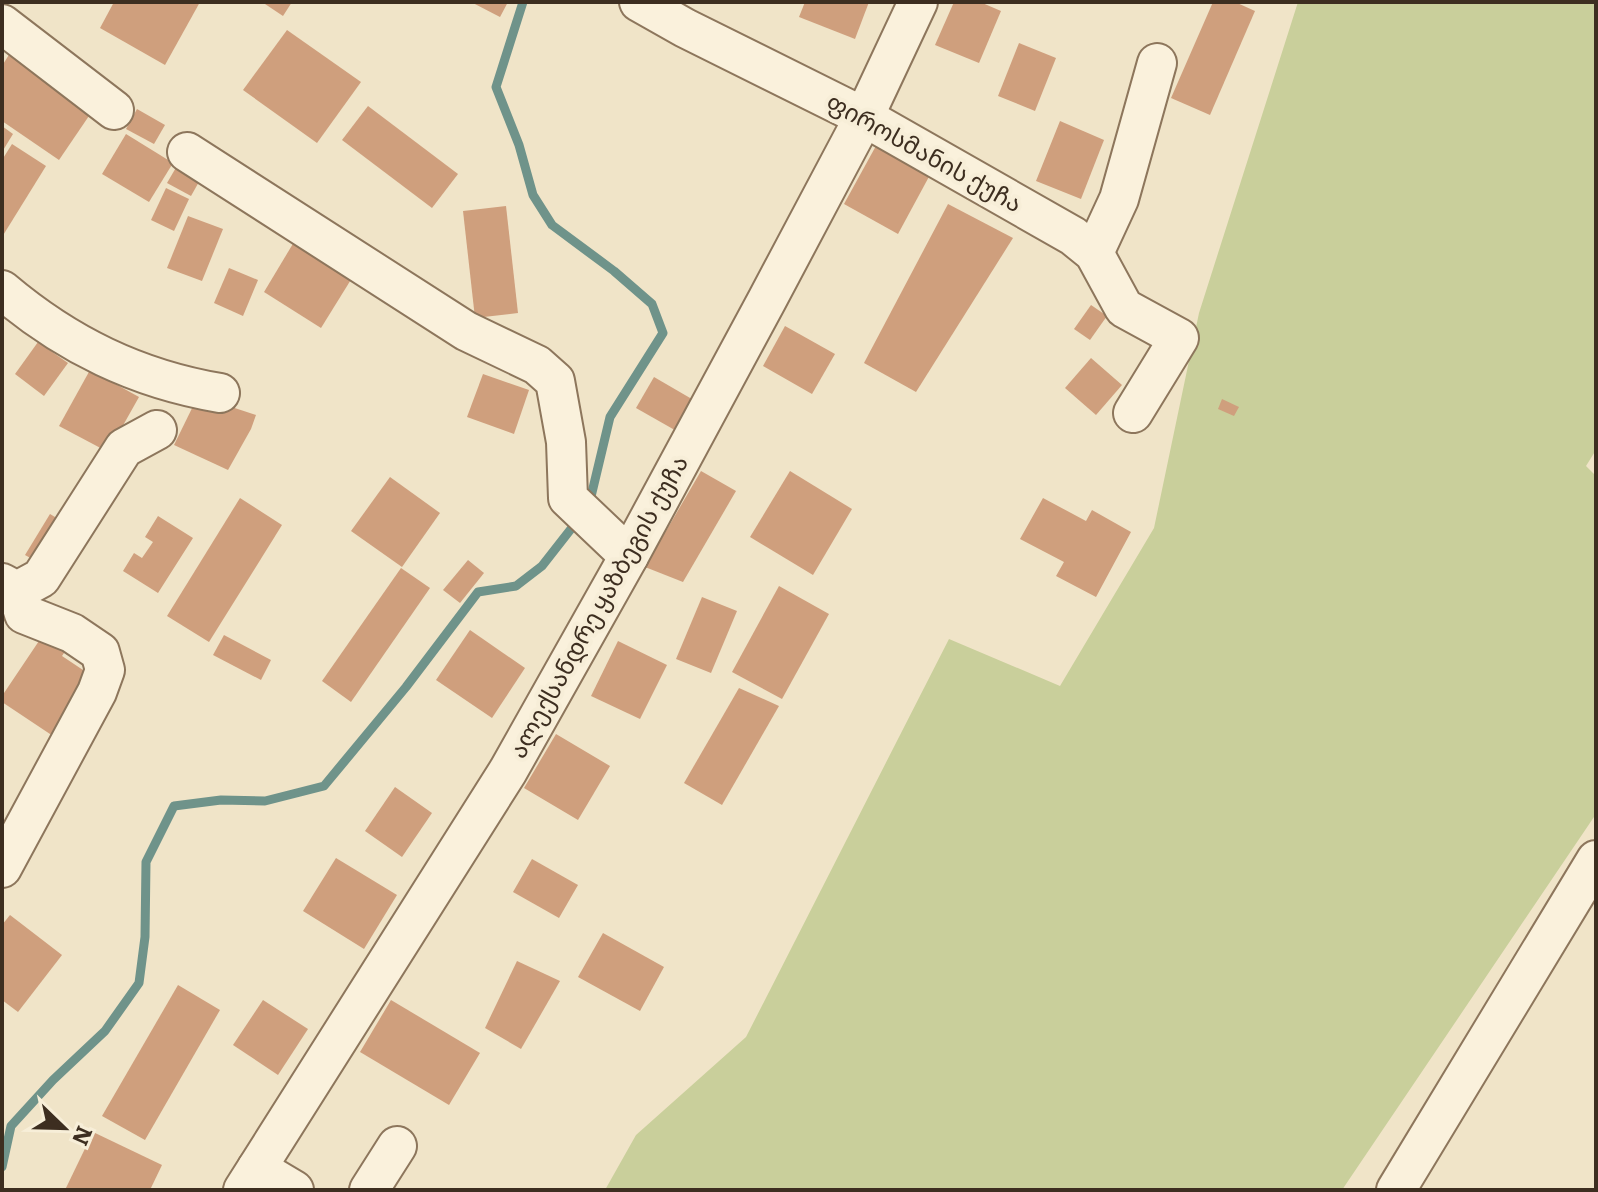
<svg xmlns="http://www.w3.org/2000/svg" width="1598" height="1192" font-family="Literata,'Noto Sans Georgian',serif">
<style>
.green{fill:#c9cf9b}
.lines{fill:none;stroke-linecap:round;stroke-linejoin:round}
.stream{stroke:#6f938a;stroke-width:9}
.building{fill:#cf9f7d}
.minor-casing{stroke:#8d765c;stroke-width:42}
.minor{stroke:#faf1dc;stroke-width:38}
.labels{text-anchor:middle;stroke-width:8;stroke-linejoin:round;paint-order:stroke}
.street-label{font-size:24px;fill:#3d2e20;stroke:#f7eed8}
</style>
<rect width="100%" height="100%" fill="#f0e4c8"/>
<path class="green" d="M1298 2H1596V450L1586 466 1596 476V814L1342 1190H605L636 1135 746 1037 949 639 1060 686 1154 528 1199 313Z"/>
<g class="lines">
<g class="stream">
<path d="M523 2 496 87 519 145 533 195 552 225 614 271 652 304 663 333 610 417 589 505"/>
<path d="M2 1167 11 1126 53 1080 105 1031 139 983 145 937 146 862 174 806 221 800 265 801 324 786 406 687 478 592 516 586 542 566 578 520"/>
</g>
</g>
<g class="building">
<path d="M114 2H200L165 65 100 28Z"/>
<path d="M262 2H292L283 16Z"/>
<path d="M471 2H508L500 17Z"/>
<path d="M805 2H869L855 39 799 17Z"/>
<path d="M954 2H980L1001 11 979 63 935 45Z"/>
<path d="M1213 2H1235L1255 11 1210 115 1171 98Z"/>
<path d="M287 30 361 82 317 143 243 90Z"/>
<path d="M1019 43 1056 58 1035 111 998 96Z"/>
<path d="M10 53 93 110 59 160 2 121V66Z"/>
<path d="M368 106 458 174 432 208 342 140Z"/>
<path d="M137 109 165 125 154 144 126 129Z"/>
<path d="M1060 121 1104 140 1081 199 1036 181Z"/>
<path d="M2 126 13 134 2 152Z"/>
<path d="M126 134 173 163 149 202 102 174Z"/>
<path d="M12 144 46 166 2 237V160Z"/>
<path d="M877 144 931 173 898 234 844 204Z"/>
<path d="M181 159 204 173 191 196 167 183Z"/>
<path d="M166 188 189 199 174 231 151 220Z"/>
<path d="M948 204 1013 238 916 392 864 363Z"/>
<path d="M506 206 518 313 475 318 463 211Z"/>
<path d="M188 216 223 229 202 281 167 268Z"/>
<path d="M294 242 352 278 321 328 264 292Z"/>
<path d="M229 268 258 280 243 316 214 303Z"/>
<path d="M1091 305 1107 316 1090 340 1074 329Z"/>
<path d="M785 326 835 354 812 394 763 366Z"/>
<path d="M38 342 68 363 44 396 15 374Z"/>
<path d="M1091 358 1122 385 1096 415 1065 388Z"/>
<path d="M90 370 139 397 108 452 59 426Z"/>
<path d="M483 374 529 390 514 434 467 417Z"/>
<path d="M654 377 697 402 680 433 636 408Z"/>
<path d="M198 396 256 415 251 429 228 470 174 445Z"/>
<path d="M1222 399 1239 407 1234 416 1218 409Z"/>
<path d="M701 471 736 491 683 582 645 567Z"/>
<path d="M790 471 852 509 813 575 750 537Z"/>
<path d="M390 477 440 513 402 567 351 531Z"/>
<path d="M240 498 282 525 209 642 167 616Z"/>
<path d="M1043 498 1086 521 1092 510 1131 532 1096 597 1056 576 1064 562 1020 539Z"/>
<path d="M50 514 65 523 41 564 25 555Z"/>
<path d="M158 516 193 538 158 593 123 571 134 553 142 558 153 542 145 537Z"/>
<path d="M468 560 484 573 460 603 443 590Z"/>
<path d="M401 568 430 588 351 702 322 681Z"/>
<path d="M779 586 829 614 782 699 732 672Z"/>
<path d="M702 597 737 611 711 673 676 659Z"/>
<path d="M470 630 525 668 492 718 436 680Z"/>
<path d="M45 632 68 647 62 656 92 676 53 736 2 702V696Z"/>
<path d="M224 635 271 660 261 680 213 655Z"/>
<path d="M618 641 667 665 640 719 591 696Z"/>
<path d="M739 688 779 706 722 805 684 783Z"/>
<path d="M556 734 610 766 578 820 524 788Z"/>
<path d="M395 787 432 813 402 857 365 831Z"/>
<path d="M336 858 397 895 364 949 303 911Z"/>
<path d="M532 859 578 885 559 918 513 892Z"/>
<path d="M10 915 62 955 18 1012 2 1000V925Z"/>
<path d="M603 933 664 967 640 1011 578 977Z"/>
<path d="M517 961 560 981 521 1049 485 1028Z"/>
<path d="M178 985 220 1010 145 1140 102 1116Z"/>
<path d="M263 1000 308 1029 278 1075 233 1045Z"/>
<path d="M391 1000 480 1053 449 1105 360 1052Z"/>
<path d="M93 1132 162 1165 150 1190H65Z"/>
</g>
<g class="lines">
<g class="minor-casing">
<g id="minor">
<path d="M639 2 685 28 864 117 1073 236 1094 253 1124 308 1179 338 1133 413"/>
<path d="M2 24 114 110"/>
<path d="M187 152 466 331 537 365 555 381 566 442 568 498 629 556"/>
<path d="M1094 253 1119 199 1157 63"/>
<path d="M2 290C67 345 137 379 220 393"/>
<path d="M2 583 17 591 41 578 124 448 157 430"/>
<path d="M2 868 97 692 105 670 100 652 72 633 24 614 17 591"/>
<path d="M257 1168 294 1190"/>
<path d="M243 1190 508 771 629 556 767 300 864 117 918 2"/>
<path d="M369 1190 397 1146"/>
<path d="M1396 1190 1596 860"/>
</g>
</g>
<use href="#minor" class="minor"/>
</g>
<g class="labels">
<g class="street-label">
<text transform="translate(924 153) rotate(29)" y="8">ფიროსმანის ქუჩა</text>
<text transform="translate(599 607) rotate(-61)" y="8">ალექსანდრე ყაზბეგის ქუჩა</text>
</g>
</g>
<rect width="1598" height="1192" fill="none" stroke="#3d2e20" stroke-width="8"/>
<g transform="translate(64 1128) rotate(113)" stroke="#f7eed8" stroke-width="6" paint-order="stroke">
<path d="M0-6L14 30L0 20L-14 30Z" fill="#3d2e20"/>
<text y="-12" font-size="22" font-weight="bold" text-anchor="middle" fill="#3d2e20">N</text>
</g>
</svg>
